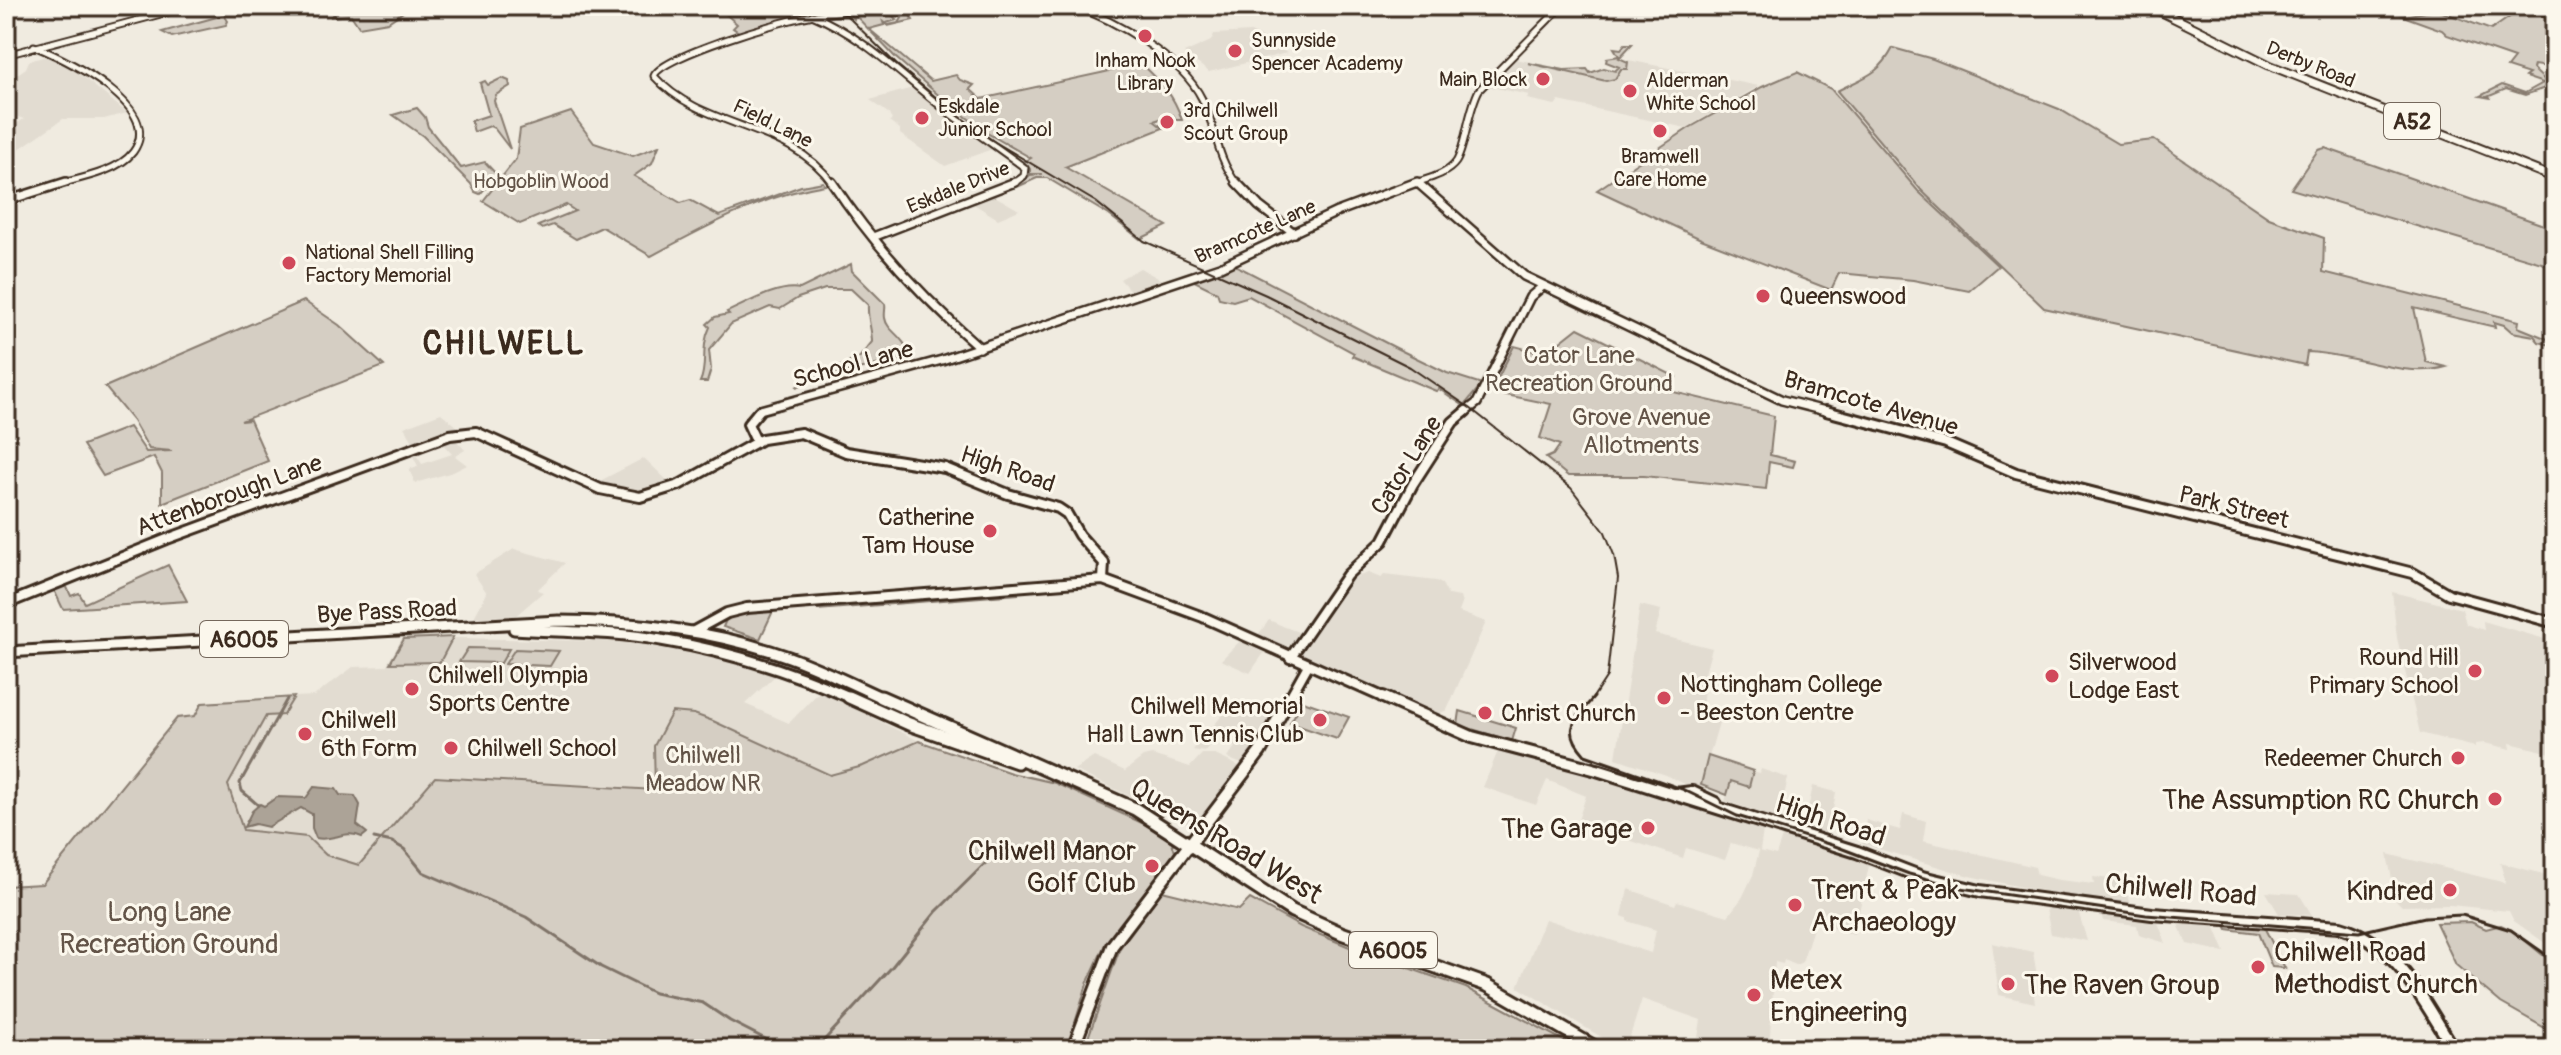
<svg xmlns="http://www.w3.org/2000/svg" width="2561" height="1055" font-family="Pangolin,sans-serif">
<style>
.built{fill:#e2dcd1}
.green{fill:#d5cec3;stroke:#887c70;stroke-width:2}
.water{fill:#aca397;stroke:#7f7367;stroke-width:2}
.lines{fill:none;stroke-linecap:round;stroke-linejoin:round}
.stream{stroke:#7f7367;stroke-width:3}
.secondary-far3-casing{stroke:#3b2a1e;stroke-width:9}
.secondary-far2-casing{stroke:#3b2a1e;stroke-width:12}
.secondary-far1-casing{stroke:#3b2a1e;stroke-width:14}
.secondary-casing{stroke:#3b2a1e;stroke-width:16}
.primary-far1-casing{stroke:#3b2a1e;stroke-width:15}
.primary-casing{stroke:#3b2a1e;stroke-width:17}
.highway-casing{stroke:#3b2a1e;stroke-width:11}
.secondary-far3{stroke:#fbf7ec;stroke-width:5}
.secondary-far2{stroke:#fbf7ec;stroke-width:7}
.secondary-far1{stroke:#fbf7ec;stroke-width:8}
.secondary{stroke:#fbf7ec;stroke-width:10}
.primary-far1{stroke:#fbf7ec;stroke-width:9}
.primary{stroke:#fbf7ec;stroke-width:11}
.highway{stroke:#fbf7ec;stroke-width:7}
.tram-far1{stroke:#3b2a1e;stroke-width:2}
.tram{stroke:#3b2a1e;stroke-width:3}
.poi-dot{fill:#d1495b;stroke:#fbf7ec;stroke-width:3}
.labels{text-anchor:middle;stroke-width:6;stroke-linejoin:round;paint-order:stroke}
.far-poi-label{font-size:20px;fill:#3b2a1e;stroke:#fbf7ec;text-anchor:start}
.far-street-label{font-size:20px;fill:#3b2a1e;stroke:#fbf7ec}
.far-park-label{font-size:20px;fill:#625347;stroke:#fbf7ec}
.shield{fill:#fbf7ec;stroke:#75685c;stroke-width:2}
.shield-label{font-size:22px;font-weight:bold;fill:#3b2a1e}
.poi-label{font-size:24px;fill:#3b2a1e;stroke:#fbf7ec;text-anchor:start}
.park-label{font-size:24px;fill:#625347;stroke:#fbf7ec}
.street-label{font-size:24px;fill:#3b2a1e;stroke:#fbf7ec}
.near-poi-label{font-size:28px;fill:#3b2a1e;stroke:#fbf7ec;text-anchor:end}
.near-street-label{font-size:28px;fill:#3b2a1e;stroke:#fbf7ec}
.near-park-label{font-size:28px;fill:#625347;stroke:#fbf7ec}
.district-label{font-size:32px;font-weight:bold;letter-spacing:2px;fill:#3b2a1e;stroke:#fbf7ec}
</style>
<rect width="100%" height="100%" fill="#f0ebe0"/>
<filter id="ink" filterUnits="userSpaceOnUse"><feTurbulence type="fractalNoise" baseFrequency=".0125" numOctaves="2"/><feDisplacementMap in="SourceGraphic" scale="16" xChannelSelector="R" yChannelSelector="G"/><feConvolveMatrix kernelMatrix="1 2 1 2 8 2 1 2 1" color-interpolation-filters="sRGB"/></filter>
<g filter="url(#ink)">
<g class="built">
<path d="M1251 32 1287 53 1209 72 1184 53 1211 41 1214 34Z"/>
<path d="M46 56 65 62 127 113 104 119H63L6 158V130L24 119 6 113V82L26 68 29 61Z"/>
<path d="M1516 59 1608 78 1623 59 1759 86 1686 128 1559 101 1555 105 1527 99 1529 95 1487 86Z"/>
<path d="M909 89 916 90 995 148 945 166 900 134V129L889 121 892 120 888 113 870 100Z"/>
<path d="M993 195 1019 210 998 219 972 203Z"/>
<path d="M1140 268 1165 282 1132 293 1120 279Z"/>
<path d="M441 413 458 427 414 443 404 427Z"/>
<path d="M454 438 465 450 455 456 467 465 453 472 415 483 409 469 418 466 412 454 415 453 422 464 452 454 441 442Z"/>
<path d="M644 458 672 485 642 493 596 483Z"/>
<path d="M514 549 565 563 537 590 543 592 513 618 472 621 487 593 474 574Z"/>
<path d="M1368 573 1381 578 1384 575 1436 581 1442 584 1448 595 1460 597 1462 604 1459 612 1486 622 1447 710 1438 714 1304 657 1302 650 1344 590 1353 578Z"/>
<path d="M2392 592 2462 609 2466 624 2484 630 2483 621 2555 642V754L2510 743 2511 749 2484 743 2475 744V747L2420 733 2397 638Z"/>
<path d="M1640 605 1661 610 1655 634 1712 648 1705 673 1702 713 1720 719 1699 791 1666 775 1616 758Z"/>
<path d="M1269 620 1285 627 1301 633 1292 645 1282 647 1258 635Z"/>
<path d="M403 637 648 642 699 652 777 674 745 704 789 723 820 691 919 741 863 766 831 775 694 714 654 746 655 790 435 777 359 865 326 855 311 839 243 831 228 785 267 716 283 715 294 697 314 696 353 667 386 666Z"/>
<path d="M1240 641 1264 653 1250 673 1221 660Z"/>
<path d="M1236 699 1276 714 1244 765 1227 758 1235 747 1215 740 1205 752 1193 750Z"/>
<path d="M1498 751 1566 766 1760 827 1763 830 1760 851 1776 855 1782 837 1790 836 1870 861 1854 935 1815 922 1802 962 1796 965 1784 960 1783 964 1775 962 1769 1049H1696L1701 1020 1642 999 1626 1049H1621L1518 987 1545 919 1651 953 1656 930 1627 921V918L1622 916 1628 889 1675 905 1677 901 1728 916 1742 898 1753 875 1759 851 1731 843 1725 860 1686 848 1683 858 1577 823 1586 796 1547 780 1536 805 1483 787Z"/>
<path d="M1202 754H1213L1243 768 1201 822 1189 824 1074 770 1094 757 1125 771 1143 757 1152 755 1190 767Z"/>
<path d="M1761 769 1788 778 1779 819 1725 801 1731 781 1749 786 1753 771 1760 773Z"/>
<path d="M1813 786 1836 792 1829 834 1804 827Z"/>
<path d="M1903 814 1926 821 1923 841 2035 867 2037 875 2059 880 2094 884 2093 877 2121 880 2130 903 2060 895 1969 876 1862 844 1866 820 1900 830Z"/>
<path d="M2387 854 2506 883 2500 863 2555 877V950L2514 921 2509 911 2450 905 2402 906 2396 900Z"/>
<path d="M2266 892 2299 894 2312 915 2279 914Z"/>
<path d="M2045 904 2078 910 2087 941 2051 934Z"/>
<path d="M2101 913 2157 920 2166 943 2139 935 2137 925 2103 921Z"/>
<path d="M2177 922 2213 923 2225 952 2187 944Z"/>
<path d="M1992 943 2033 952 2037 976H2031L2035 1003 1999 995Z"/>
</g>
<g class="green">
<path d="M347 6H420L419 9 406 10 388 22 359 27 351 15 330 17Z"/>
<path d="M728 6H835L839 10 824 7 825 11 740 33 733 28 737 24 719 8Z"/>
<path d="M2482 6H2526L2555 22V68L2534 65 2533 69 2551 86 2525 95 2506 89 2487 97 2491 98 2480 96 2502 85 2525 93 2543 83 2525 77 2529 74 2507 67 2514 58 2447 35 2442 30 2403 16 2437 10 2491 30 2511 16Z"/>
<path d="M886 9 864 16 891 14 897 20 886 23 888 25 899 23 902 18 888 9H906L913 20 888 26 883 22 884 25 869 29 931 81 956 75 960 80 974 85 970 89 981 99 1142 64C1161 82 1174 95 1182 120H1176L1173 115 1154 121 1163 128 1065 167 1167 226 1140 239 1109 215 1047 178H1037L1017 187 1030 175 1043 174H1030V169L1024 162 1031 158 987 133 943 99 896 58 855 15 854 19 847 12Z"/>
<path d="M224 15 228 21 226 25 172 37 162 32Z"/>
<path d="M1625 44H1632L1619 58 1628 62 1627 69H1621L1615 79 1606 81 1528 63 1564 70 1587 69 1590 73 1604 68 1615 71 1619 67 1606 62 1607 58 1619 56 1614 48 1621 49Z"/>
<path d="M1893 48 1933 59 2059 109 2118 144 2154 140 2269 218 2324 238 2323 272 2519 321 2518 327 2555 342V346L2539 342 2534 336 2512 332 2504 325 2494 322 2495 327 2414 308 2426 362 2446 367C2402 379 2353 353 2307 352L2305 365 2044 308 1922 191 1837 91C1864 77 1879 75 1893 48Z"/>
<path d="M1797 72 1831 89 1918 191 1998 266 1969 291 1913 280 1839 273 1831 290 1701 239 1597 190 1689 128 1762 87Z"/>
<path d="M502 78 509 81 510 86 496 95 494 101 510 149 494 128 490 126 474 132 471 121 489 115 480 83 485 81 488 85Z"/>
<path d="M417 108 425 117 428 127 461 168 485 162 497 175 480 194 475 192 471 184 423 136 393 115Z"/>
<path d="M571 112 594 143 633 156 659 146 652 163 634 176 681 203 690 200 719 216 801 186 823 182 825 185C763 195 705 227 651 256L602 227 576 239 553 225 542 229 538 226 575 211 566 205 520 224 483 201 516 159 520 129Z"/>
<path d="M2325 148 2555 229V267L2291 189 2318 150Z"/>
<path d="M851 264 852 271 885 304C886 308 884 313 885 318 887 332 906 336 910 358L820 377 796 387 859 358 872 342C872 329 867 319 868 305L851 289H825L798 298 780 309 770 307 731 324 709 350 711 369 707 382H700C708 366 700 347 710 327L707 324 715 317 729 314 727 312C747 303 780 284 800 289Z"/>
<path d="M1233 264 1396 348 1447 373 1482 384 1464 406 1439 389 1436 391 1352 356 1354 353 1249 296 1233 301 1219 298 1217 292 1190 279Z"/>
<path d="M304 301 339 325 384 366 241 421 250 420 268 461 162 503V473L154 457 103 476 83 445 129 427 146 452 172 451 149 449 133 421 105 387Z"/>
<path d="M1578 328 1676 377 1665 390 1774 416 1770 455 1795 461 1793 467 1769 462 1766 489 1644 476H1568L1546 458 1553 455 1560 445 1540 438 1551 404 1491 392 1514 346 1545 354Z"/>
<path d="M168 565 187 601 63 609 53 588 65 583 71 596 79 593 85 603Z"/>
<path d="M1018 591V594L818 610V607Z"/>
<path d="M773 611 760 639 723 627 726 620 737 614Z"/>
<path d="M584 624 697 635 784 658 840 683 900 716C835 686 770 657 698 643 660 635 620 633 582 628Z"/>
<path d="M453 637 440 662 390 663 404 639Z"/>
<path d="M468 648 509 649 501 663 459 662Z"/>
<path d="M515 649 559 651 550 666 505 664Z"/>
<path d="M294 697 283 715 266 716 228 785 243 830 307 837 326 855 359 865 435 777 655 790 654 746 672 712 694 714 713 721 830 775 863 766 919 741 1011 773 1055 783 1153 828 1172 842 1175 852 1106 942 1087 984 1067 1049H6V886L42 884 177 718 195 716 202 703Z"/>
<path d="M1303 701 1349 717 1337 739 1290 723Z"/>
<path d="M1460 711 1516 728 1512 741 1458 725Z"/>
<path d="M1708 756 1753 771 1749 787 1731 781 1727 795 1701 785Z"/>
<path d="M1162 891 1239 910 1250 899 1301 927 1357 950 1466 988 1579 1049H1084L1120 948Z"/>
<path d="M2471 922 2486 929 2501 925 2512 930 2555 965V1019L2545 1028 2501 1003 2456 965 2436 923Z"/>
<path d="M2225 925 2264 927 2285 968 2272 967 2258 933 2227 929Z"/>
</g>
<path class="water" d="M314 787 336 789 340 795 355 796 360 805 357 825 367 833 362 837C345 829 333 842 316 838L312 828V814L301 808 268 827 255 824 244 827 252 811 260 804 264 806 277 797 306 798Z"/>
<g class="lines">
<g class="stream">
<path d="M258 805 242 791 240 783 287 699"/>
<path d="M374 838 392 842 404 849 423 872 526 917 601 967 654 993 703 1003 730 1021 785 1049"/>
<path d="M816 1049 891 968 936 912 1008 841"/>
</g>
<g class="secondary-far3-casing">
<g id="secondary-far3">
<path d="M1073 6C1115 20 1182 58 1202 99 1217 130 1215 154 1237 184"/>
<path d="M812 15C865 37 899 74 944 109 970 129 998 148 1025 168L1024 176 1013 184"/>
<path d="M34 46C65 59 166 107 133 152 119 171 82 178 59 184"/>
<path d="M6 55 191 6"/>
<path d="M833 184C790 122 703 131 654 76 661 56 789 18 815 15 845 10 877 9 908 6"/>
<path d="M1412 184C1426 179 1447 175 1456 162 1465 149 1468 110 1479 90L1562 6"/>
</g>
</g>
<g class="secondary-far2-casing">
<g id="secondary-far2">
<path d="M832 182C873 244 924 299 980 348"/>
<path d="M1236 182 1259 206 1294 233"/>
<path d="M1418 183 1524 276 1782 400 1833 413"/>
<path d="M6 201 66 182"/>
<path d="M873 237 1015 182"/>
<path d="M757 413 760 410 942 360 1220 267 1337 212 1417 182"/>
<path d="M1464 413 1477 403 1530 297 1543 286"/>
</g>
</g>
<g class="secondary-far1-casing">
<g id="secondary-far1">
<path d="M1826 411 1946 443 2016 473 2413 573 2449 594 2555 623"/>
<path d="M756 441 748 424 759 411"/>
<path d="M6 604 167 539 450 435 476 432 600 489 640 497 679 485 762 439 801 433 846 452 945 468 1008 494 1058 508 1067 514 1079 535 1104 563 1103 580"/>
<path d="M694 631 727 613 747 608 1103 580 1203 617 1387 699"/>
<path d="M1290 658 1347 575 1383 541 1413 484 1453 422 1466 411"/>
<path d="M1289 699 1308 665"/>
</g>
</g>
<g class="secondary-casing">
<g id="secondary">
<path d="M1383 697 1472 737 1597 770 1857 852 1922 877 1980 891 2152 914 2340 927C2398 943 2423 1002 2454 1049"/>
<path d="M1676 794 1692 792 1715 803"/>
<path d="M1073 1049 1112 946 1260 752 1290 697"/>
</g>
</g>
<g class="primary-far1-casing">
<g id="primary-far1">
<path d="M514 629C562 632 613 631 661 640 728 651 791 671 854 699"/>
<path d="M6 652 559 621C637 621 715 631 789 657 822 669 854 685 885 699"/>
</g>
</g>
<g class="primary-casing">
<g id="primary">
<path d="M849 697 909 724 1017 762"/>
<path d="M881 697 1135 809 1292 911 1341 933 1487 985 1598 1049"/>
</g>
</g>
<g class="highway-casing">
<path id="highway" d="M2150 6 2269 65 2555 178"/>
</g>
<use href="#secondary-far3" class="secondary-far3"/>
<use href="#secondary-far2" class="secondary-far2"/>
<use href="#secondary-far1" class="secondary-far1"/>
<use href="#secondary" class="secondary"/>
<use href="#primary-far1" class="primary-far1"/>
<use href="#primary" class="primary"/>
<use href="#highway" class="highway"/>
<path class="tram-far1" d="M837 6 896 64 955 113 990 139 1096 202 1144 241 1266 295 1410 367 1470 408 1571 488 1605 532 1614 555 1618 578 1607 676 1592 699"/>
<path class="tram" d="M1594 697C1575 720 1561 729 1585 755L1682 789 1737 816 1835 846 1909 874 1961 888 2146 915 2359 932 2425 917 2462 915 2511 930 2555 961"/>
</g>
</g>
<g class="poi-dot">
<circle cx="1145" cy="36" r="8"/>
<circle cx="1235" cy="51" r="8"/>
<circle cx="1543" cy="79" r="8"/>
<circle cx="1630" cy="91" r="8"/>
<circle cx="922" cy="118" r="8"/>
<circle cx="1167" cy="122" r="8"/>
<circle cx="1660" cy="131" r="8"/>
<circle cx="289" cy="263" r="8"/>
<circle cx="1763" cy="296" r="8"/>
<circle cx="990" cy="531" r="8"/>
<circle cx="2475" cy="671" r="8"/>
<circle cx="2052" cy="676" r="8"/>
<circle cx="412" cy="689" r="8"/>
<circle cx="1664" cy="698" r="8"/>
<circle cx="1485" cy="713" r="8"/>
<circle cx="1320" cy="720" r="8"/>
<circle cx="305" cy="734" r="8"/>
<circle cx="451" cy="748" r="8"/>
<circle cx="2458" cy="758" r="8"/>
<circle cx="2495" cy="799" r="8"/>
<circle cx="1648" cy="828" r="8"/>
<circle cx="1152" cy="866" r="8"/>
<circle cx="2450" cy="890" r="8"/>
<circle cx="1795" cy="905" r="8"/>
<circle cx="2258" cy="967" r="8"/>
<circle cx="2008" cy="984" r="8"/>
<circle cx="1754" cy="995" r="8"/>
</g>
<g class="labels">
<g class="far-poi-label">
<text x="1251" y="47">Sunnyside<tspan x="1251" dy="23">Spencer Academy</tspan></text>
<text x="1145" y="67" text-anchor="middle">Inham Nook<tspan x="1145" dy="23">Library</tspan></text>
<text x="1527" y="86" text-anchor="end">Main Block</text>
<text x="1646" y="87">Alderman<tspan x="1646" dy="23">White School</tspan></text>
<text x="938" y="113">Eskdale<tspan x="938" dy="23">Junior School</tspan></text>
<text x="1183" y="117">3rd Chilwell<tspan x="1183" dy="23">Scout Group</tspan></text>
<text x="1660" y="163" text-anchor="middle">Bramwell<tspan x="1660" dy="23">Care Home</tspan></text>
<text x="305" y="259">National Shell Filling<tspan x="305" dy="23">Factory Memorial</tspan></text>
</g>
<g class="far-street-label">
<text transform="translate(2311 64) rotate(22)" y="7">Derby Road</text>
<text transform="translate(773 123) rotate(26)" y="7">Field Lane</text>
<text transform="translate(958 187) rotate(-22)" y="7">Eskdale Drive</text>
<text transform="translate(1255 231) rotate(-24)" y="7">Bramcote Lane</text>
</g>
<g class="far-park-label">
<text x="541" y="188">Hobgoblin Wood</text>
</g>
<g class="shield">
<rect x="2384" y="103" width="56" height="36" rx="6"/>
<rect x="200" y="621" width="88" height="36" rx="6"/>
<rect x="1349" y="932" width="88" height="36" rx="6"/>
</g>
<g class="shield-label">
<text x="2412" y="129">A52</text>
<text x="244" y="647">A6005</text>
<text x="1393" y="958">A6005</text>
</g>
<g class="poi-label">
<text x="1779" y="304">Queenswood</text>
<text x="974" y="525" text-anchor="end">Catherine<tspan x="974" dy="28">Tam House</tspan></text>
<text x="2459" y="665" text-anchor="end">Round Hill<tspan x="2459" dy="28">Primary School</tspan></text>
<text x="2068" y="670">Silverwood<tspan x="2068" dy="28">Lodge East</tspan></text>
<text x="428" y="683">Chilwell Olympia<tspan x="428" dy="28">Sports Centre</tspan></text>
<text x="1680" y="692">Nottingham College<tspan x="1680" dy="28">- Beeston Centre</tspan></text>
<text x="1304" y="714" text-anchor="end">Chilwell Memorial<tspan x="1304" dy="28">Hall Lawn Tennis Club</tspan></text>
<text x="1501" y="721">Christ Church</text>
<text x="321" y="728">Chilwell<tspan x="321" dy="28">6th Form</tspan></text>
<text x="467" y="756">Chilwell School</text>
<text x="2442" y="766" text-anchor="end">Redeemer Church</text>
</g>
<g class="park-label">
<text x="1579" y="363">Cator Lane<tspan x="1579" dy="28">Recreation Ground</tspan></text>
<text x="1641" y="425">Grove Avenue<tspan x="1641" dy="28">Allotments</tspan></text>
<text x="703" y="763">Chilwell<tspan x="703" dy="28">Meadow NR</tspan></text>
</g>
<g class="street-label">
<text transform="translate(853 364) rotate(-15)" y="8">School Lane</text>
<text transform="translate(1871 403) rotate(16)" y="8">Bramcote Avenue</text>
<text transform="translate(1406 465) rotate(-58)" y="8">Cator Lane</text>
<text transform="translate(1008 469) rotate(19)" y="8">High Road</text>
<text transform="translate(229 495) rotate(-20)" y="8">Attenborough Lane</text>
<text transform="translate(2234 507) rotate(14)" y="8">Park Street</text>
<text transform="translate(387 611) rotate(-3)" y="8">Bye Pass Road</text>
</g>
<g class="near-poi-label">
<text x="2479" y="809">The Assumption RC Church</text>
<text x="1632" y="838">The Garage</text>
<text x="1136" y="860">Chilwell Manor<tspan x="1136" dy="32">Golf Club</tspan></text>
<text x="1811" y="899" text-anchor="start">Trent &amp; Peak<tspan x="1811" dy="32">Archaeology</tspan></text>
<text x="2434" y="900">Kindred</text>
<text x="2274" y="961" text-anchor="start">Chilwell Road<tspan x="2274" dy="32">Methodist Church</tspan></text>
<text x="1770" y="989" text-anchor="start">Metex<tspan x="1770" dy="32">Engineering</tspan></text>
<text x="2024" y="994" text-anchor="start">The Raven Group</text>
</g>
<g class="near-street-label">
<text transform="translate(1831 819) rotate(18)" y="10">High Road</text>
<text transform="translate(1227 840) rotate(31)" y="10">Queens Road West</text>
<text transform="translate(2181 889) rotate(5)" y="10">Chilwell Road</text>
</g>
<g class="near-park-label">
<text x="169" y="921">Long Lane<tspan x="169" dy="32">Recreation Ground</tspan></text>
</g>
<g class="district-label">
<text x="504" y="354">CHILWELL</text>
</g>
</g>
<rect width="2561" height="1055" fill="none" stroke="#fbf7ec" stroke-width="32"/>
<rect x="16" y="16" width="2529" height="1023" fill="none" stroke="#3b2a1e" stroke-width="3" filter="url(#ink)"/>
</svg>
